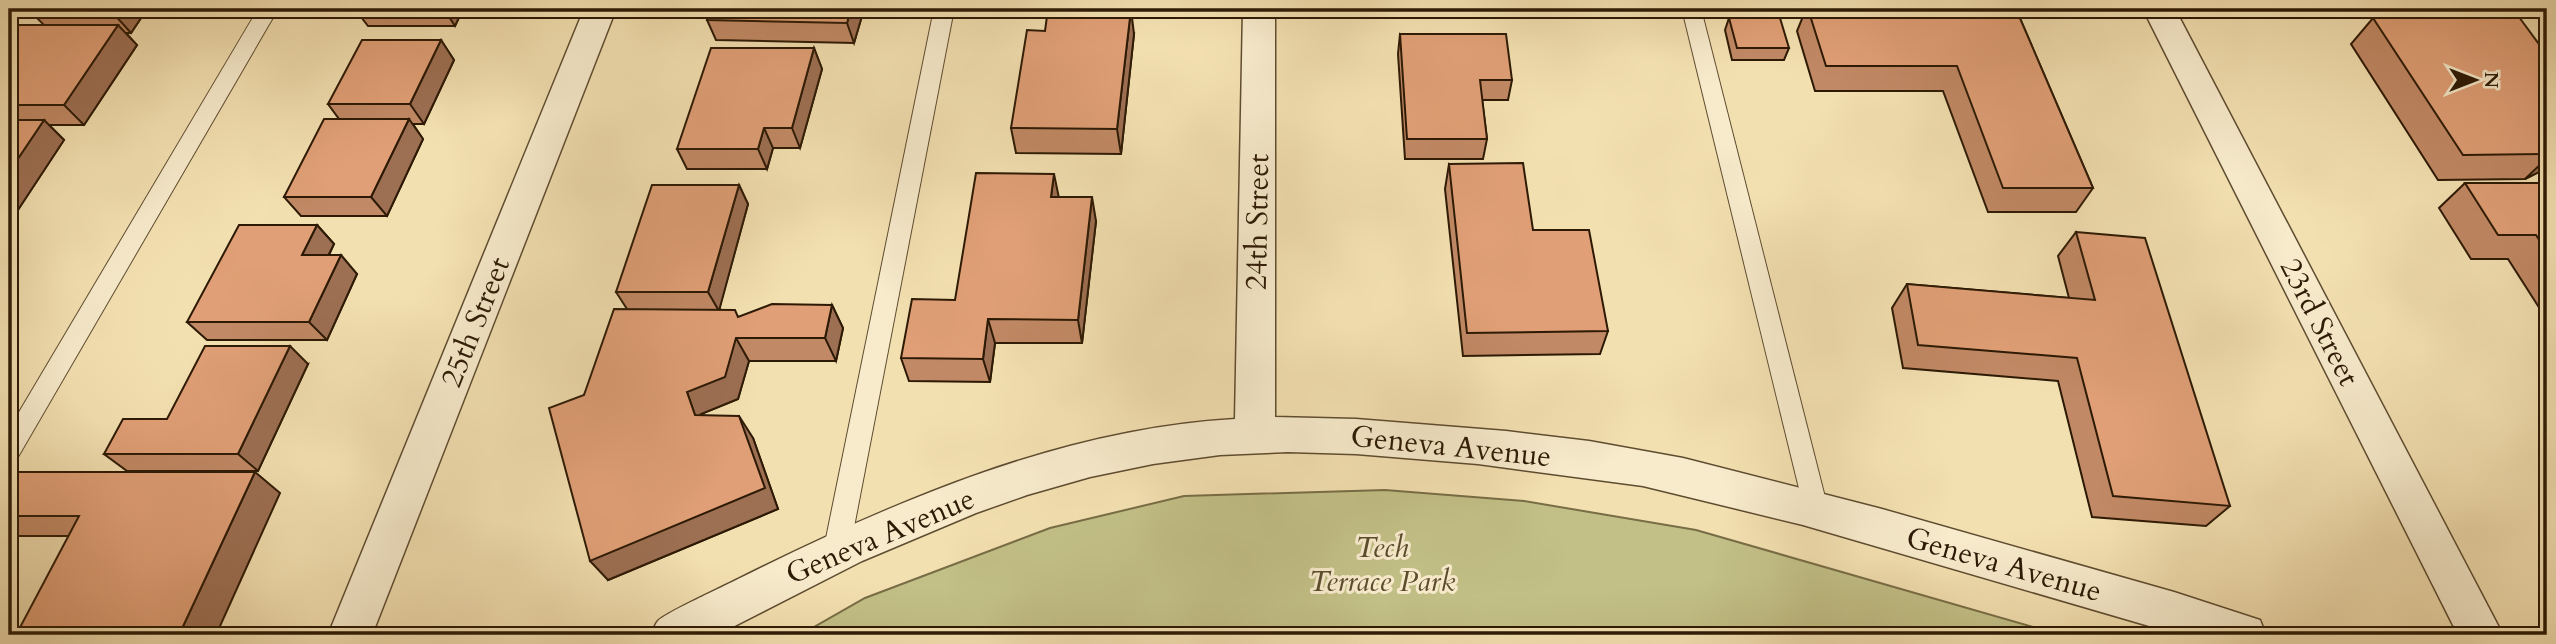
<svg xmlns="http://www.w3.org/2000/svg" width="2556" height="644" font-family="Cardo,serif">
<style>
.green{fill:#c2c087;stroke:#786d46;stroke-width:2}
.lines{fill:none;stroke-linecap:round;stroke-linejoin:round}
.service-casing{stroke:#5e4c30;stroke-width:2}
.minor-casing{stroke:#5e4c30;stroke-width:3}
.service{fill:#f7ebcc;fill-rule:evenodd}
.minor{fill:#f7ebcc;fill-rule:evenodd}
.wall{fill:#c18965;stroke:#2d1a05;stroke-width:2}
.shaded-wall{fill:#9d6f53;stroke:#2d1a05;stroke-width:2}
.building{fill:#e09f76;stroke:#2d1a05;stroke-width:2}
.labels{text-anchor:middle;stroke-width:6;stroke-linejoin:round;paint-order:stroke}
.street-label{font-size:30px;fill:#2d1a05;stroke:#f7ebcc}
.park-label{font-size:30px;font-style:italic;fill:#5a4c2c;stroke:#f7ebcc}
</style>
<rect width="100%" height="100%" fill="#f3e0b1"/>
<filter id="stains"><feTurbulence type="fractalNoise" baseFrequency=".00286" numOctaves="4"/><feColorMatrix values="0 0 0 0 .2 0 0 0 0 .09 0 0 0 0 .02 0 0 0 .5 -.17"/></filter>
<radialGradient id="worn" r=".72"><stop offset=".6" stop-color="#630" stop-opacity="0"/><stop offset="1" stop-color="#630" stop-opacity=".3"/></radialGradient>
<path class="green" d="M1385 490 1524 501 1696 530 2061 635H800L865 598 1050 528 1184 496Z"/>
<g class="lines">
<g class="service-casing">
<g id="service">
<path d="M258 9H278L18 457 9 460V429Z"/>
<path d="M934 9H954L849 553 845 561 836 565 827 561 823 553Z"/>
<path d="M1682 9H1701L1828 509 1825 517 1816 520 1807 517 1804 509Z"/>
</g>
</g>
<g class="minor-casing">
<g id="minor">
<path d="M584 9H616L372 635H328Z"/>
<path d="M1243 9H1275V417L1356 419 1506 431 1589 441 1683 458 1882 509 2174 592 2260 620 2266 635H2180L1803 525 1643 486 1478 464 1356 454 1288 452 1220 455 1153 464 1090 477 1027 495 976 513 862 561 717 635H652C653 631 655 624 658 621 665 613 725 586 738 579 893 502 1060 429 1235 419Z"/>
<path d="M2143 9H2175L2503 635H2458Z"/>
</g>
</g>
<use href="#service" class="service"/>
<use href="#minor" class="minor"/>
</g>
<g class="wall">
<path d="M147 9 131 33H126L137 45 84 125H49L64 140 12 219H9V38L44 25 32 13Z"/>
<path d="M355 9H463L455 26H368Z"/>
<path d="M711 9H864L854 43 716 40 707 20Z"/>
<path d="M1395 9H1508L1507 17 1395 16Z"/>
<path d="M1806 9H2016L2093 188 2076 212H1988L1943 91H1815L1797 31Z"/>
<path d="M1729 18 1789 48 1784 60H1732L1725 30Z"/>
<path d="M2373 18 2547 120V168L2525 179 2438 180 2351 44Z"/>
<path d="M1134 34 1121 154 1016 153 1011 128Z"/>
<path d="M1400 34 1512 80 1508 100H1482L1487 139 1483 159H1405L1398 54Z"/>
<path d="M441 40 454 60 424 124H413L423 139 387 216H301L284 197 339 119 328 104Z"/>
<path d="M814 48 822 69 800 148H773L767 169H687L677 149Z"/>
<path d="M1449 164 1533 230 1608 331 1600 354 1463 356 1445 189Z"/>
<path d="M2465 183H2547V320L2508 259H2471L2439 208Z"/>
<path d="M739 185 748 204 719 309 739 317 832 305 843 328 836 361H749L738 399 701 414 753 438 778 509 608 580 584 395 627 309 616 292Z"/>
<path d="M1059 197 1096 221 1082 343H995L990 382 909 381 901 358 955 300Z"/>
<path d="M317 225 334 244 329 255 357 274 327 340H207L187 322Z"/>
<path d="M2076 232 2230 506 2206 526 2092 517 2058 381 1903 368 1892 308 1907 284 2069 298 2058 256Z"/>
<path d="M308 364 258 471H127L104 454 167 419Z"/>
<path d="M9 472 280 493 68 536H9Z"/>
</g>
<g class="shaded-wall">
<path d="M116 9H147L131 33 113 13Z"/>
<path d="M444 9H463L455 26Z"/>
<path d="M851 9H864L854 43 847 23Z"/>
<path d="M1131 9 1134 34 1121 154 1117 129Z"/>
<path d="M118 25 137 45 84 125 64 105Z"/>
<path d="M441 40 454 60 424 124 410 104Z"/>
<path d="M814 48 822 69 800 148 792 128Z"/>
<path d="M409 119 423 139 387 216 371 197Z"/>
<path d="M44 120 64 140 12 219 9 216V172Z"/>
<path d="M764 128 773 148 767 169 758 149Z"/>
<path d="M2547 158V168L2525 179Z"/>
<path d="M1054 174 1059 198 1051 197Z"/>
<path d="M739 185 748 204 719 311 708 292Z"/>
<path d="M1092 197 1096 221 1082 343 1078 320Z"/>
<path d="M317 225 334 244 319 274 302 255Z"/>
<path d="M341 255 357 274 327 340 309 322Z"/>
<path d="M9 267 18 274 9 289Z"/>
<path d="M832 305 843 328 836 361 825 338Z"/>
<path d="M988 319 995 343 990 382 983 359Z"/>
<path d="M736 338 749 361 738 399 701 414 709 437 695 415 687 392Z"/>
<path d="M290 346 308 364 258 471 238 454Z"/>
<path d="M739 416 753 438 778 509 608 580 590 561Z"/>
<path d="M255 472 280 493 216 635H179Z"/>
</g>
<g class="building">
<path d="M35 9H116L113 13H32Z"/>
<path d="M711 9H851L847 23 707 20Z"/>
<path d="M1048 9H1131L1117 129 1011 128 1027 30 1045 31Z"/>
<path d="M1808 9H2016L2093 188H2003L1957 66H1826Z"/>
<path d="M2519 17 2547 55V105L2545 118 2547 120V154L2463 155 2373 18Z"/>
<path d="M1729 18H1780L1789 48H1737Z"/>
<path d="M18 25H118L64 105H9V38Z"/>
<path d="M1400 34H1506L1512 80H1480L1487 139H1407Z"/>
<path d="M362 40H441L410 104H328Z"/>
<path d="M711 48H814L792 128H764L758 149H677Z"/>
<path d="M324 119H409L371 197H284Z"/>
<path d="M9 120H44L9 172Z"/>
<path d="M1523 163 1533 230H1589L1608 331 1467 333 1449 164Z"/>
<path d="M976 173 1054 174 1051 197H1092L1078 320 988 319 983 359 901 358 912 299 955 300Z"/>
<path d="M2465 183H2547V252L2536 235H2498Z"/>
<path d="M652 185H739L708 292H616Z"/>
<path d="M239 225H317L302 255H341L309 322H187Z"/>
<path d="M2076 232 2145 238 2230 506 2113 496 2077 358 1918 345 1907 284 2095 300Z"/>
<path d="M772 304 832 305 825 338H736L725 377 687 392 695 415 739 416 765 488 590 561 549 408 584 395 614 309 735 310 738 317Z"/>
<path d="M205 346H290L238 454H104L123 419H167Z"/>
<path d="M9 472H255L179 635H16L79 516H9Z"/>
</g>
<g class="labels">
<g class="street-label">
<text transform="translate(1257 222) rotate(-89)" y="10">24th Street</text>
<text transform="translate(475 322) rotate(-68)" y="10">25th Street</text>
<text transform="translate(2320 322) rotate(63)" y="10">23rd Street</text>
<text transform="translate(1451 446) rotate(6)" y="10">Geneva Avenue</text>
<text transform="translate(880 536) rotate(-23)" y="10">Geneva Avenue</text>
<text transform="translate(2004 564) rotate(16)" y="10">Geneva Avenue</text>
</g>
<g class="park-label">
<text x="1382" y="557">Tech<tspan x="1382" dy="34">Terrace Park</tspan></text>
</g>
</g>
<rect width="2556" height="644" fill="none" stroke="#f3e0b1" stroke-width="35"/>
<rect x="10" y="10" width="2535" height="623" fill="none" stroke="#2d1a05" stroke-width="3.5"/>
<rect x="18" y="18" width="2521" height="609" fill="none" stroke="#2d1a05" stroke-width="2"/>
<g transform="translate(2475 80) rotate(90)" stroke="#f7ebcc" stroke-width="5" paint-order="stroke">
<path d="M0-5L12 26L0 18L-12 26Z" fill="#2d1a05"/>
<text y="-10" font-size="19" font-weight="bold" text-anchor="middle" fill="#2d1a05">N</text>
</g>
<rect width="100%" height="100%" filter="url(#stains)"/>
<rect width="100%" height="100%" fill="url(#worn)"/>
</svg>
